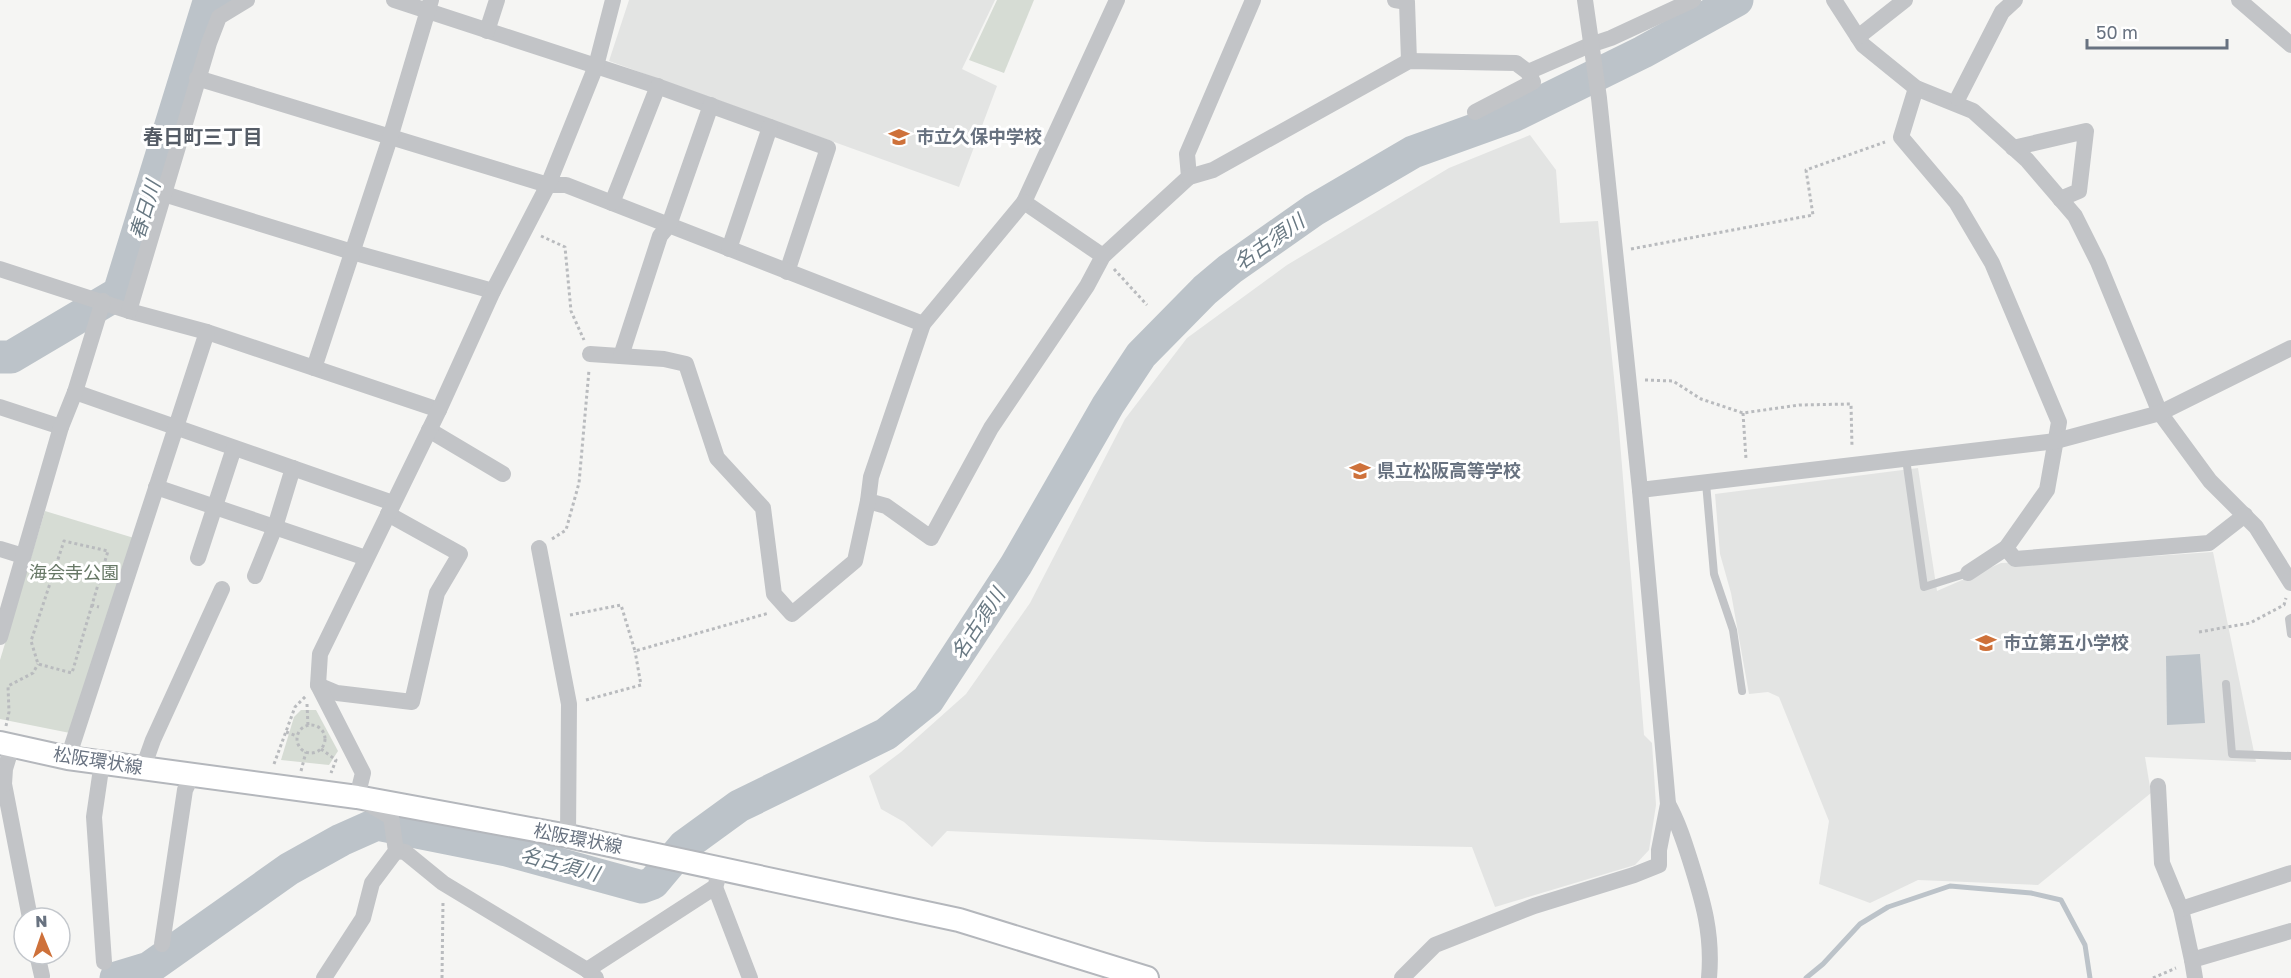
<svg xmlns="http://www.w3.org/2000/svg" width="2291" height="978" font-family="'Golos Text','Noto Sans JP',sans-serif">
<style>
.built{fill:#e3e4e3}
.green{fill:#d6dcd4}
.water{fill:#bcc3c9}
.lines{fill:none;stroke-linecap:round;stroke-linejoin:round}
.stream{stroke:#bcc3c9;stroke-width:5}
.river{stroke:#bcc3c9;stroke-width:33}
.secondary-casing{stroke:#b4b7bc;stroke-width:26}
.path{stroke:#b9bbbe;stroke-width:3;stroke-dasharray:3 3;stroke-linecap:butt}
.service{stroke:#c2c4c7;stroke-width:8}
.minor{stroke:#c2c4c7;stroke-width:16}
.secondary{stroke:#fff;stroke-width:22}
.labels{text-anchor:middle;stroke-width:6;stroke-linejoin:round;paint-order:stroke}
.poi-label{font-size:18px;font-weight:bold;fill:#687280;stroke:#fff;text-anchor:start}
.park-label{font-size:18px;fill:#677866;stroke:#fff}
.street-label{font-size:18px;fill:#687280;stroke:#fff}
.neighbourhood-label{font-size:20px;font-weight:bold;fill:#555c66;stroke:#fff}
.water-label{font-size:20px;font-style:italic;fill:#697983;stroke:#fff}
</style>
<rect width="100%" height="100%" fill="#f5f5f3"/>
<g class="built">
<path d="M629 0H995L962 69 997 86 959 187 609 61Z"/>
<path d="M1530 135 1556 170 1560 223 1598 221 1618 417 1644 735 1652 743 1656 805 1649 850 1635 865 1495 907 1472 847 1208 842 947 831 932 847 904 822 881 809 869 776 901 752 966 694 1030 603 1125 419 1187 338 1287 265 1449 168Z"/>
<path d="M1918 468 1937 591 2001 563 2125 558 2213 552 2256 762 2145 757 2151 793 2038 885 1918 880 1870 903 1819 884 1829 821 1779 697 1768 692 1749 694 1731 593 1720 554 1715 494Z"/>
</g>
<g class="green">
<path d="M997 0H1034L1004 73 969 60Z"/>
<path d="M45 511 134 538 70 733 0 719V660Z"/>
<path d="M301 710H316L338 751 329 765 281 760 294 717Z"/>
</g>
<path class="water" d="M2200 654 2205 723 2167 725 2166 656Z"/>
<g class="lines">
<path class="stream" d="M1806 978 1823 964 1860 924 1888 907 1950 886 2031 893 2061 900 2085 945 2090 978"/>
<g class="river">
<path d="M0 357H11L119 293 208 5 216 0"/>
<path d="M116 978 149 968 289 869 341 840 377 824 507 850 642 887 653 883 684 846 739 806 886 734 928 700 1016 565 1108 405 1141 355 1205 290 1230 269 1314 210 1413 152 1513 116 1643 52 1737 0"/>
</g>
<g class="secondary-casing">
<path id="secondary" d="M0 743 68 758 357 797 568 836 959 920 1147 978"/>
</g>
<g class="path">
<path d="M541 236 565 247 571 311 584 340"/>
<path d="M1631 249 1813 215 1806 170 1885 142"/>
<path d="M1114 269 1147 305"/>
<path d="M1645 380 1673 381 1701 399 1743 413 1799 405 1851 404 1852 447"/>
<path d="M1743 413 1746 459"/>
<path d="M552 539 566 530 579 483 589 370"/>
<path d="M92 605 72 673 38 664 31 641 64 541 108 551 92 605 99 607"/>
<path d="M570 615 621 605 635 651 769 613"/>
<path d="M2199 632 2250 623 2284 605 2286 598"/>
<path d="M586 700 641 685 635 651"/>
<path d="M307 704 308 726"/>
<circle cx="311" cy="739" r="14"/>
<path d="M6 726 9 712 8 686 33 673 38 664"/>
<path d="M286 732 297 736"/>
<path d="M321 749 336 760 331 773"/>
<path d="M274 764 295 707 306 696"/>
<path d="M301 771 306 752"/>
<path d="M442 978 443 902"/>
<path d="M2153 978 2176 968"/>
</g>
<g class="service">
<path d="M1906 459 1924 587 1968 573"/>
<path d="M1706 483 1714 574 1733 630 1742 691"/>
<path d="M2291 618 2289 619 2291 634"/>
<path d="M2226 684 2232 754 2291 756"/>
</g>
<g class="minor">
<path d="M394 0 654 85 828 148 787 272"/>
<path d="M1395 0 1407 2 1409 61"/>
<path d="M1834 0 1863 45 1916 88 1973 111 2027 160 2075 216 2098 262 2160 413 2210 481 2256 527 2291 583"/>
<path d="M2239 0 2291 45"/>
<path d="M487 31 497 0"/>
<path d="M1858 37 1905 0"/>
<path d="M197 78 548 185H566L923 324 871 477 868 501 886 506 931 538 991 428 1087 286 1103 256 1189 177 1187 154 1253 0"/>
<path d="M1916 88 1901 137 1956 202 1992 263 2059 422 2047 490 2006 548 1968 573"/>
<path d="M1958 98 2002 12 2015 0"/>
<path d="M1475 112 1533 82 1528 72"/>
<path d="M2013 148 2086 131 2079 191 2060 199"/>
<path d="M1189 177 1213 170 1409 61 1516 63 1528 72 1590 45 1611 38 1693 0"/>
<path d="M164 194 352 252 493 291"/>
<path d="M612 203 658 86"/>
<path d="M729 249 770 127"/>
<path d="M1103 256 1024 202 1117 0"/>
<path d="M0 269 129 311 207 332 439 410"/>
<path d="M129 311 209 43 219 17 247 0"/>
<path d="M923 324 1024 202"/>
<path d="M590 354 664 359 686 364 717 458 763 508 774 594 792 614 855 561 868 501"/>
<path d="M621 356 660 236 669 225 711 105"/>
<path d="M314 368 390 138 431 0"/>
<path d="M75 392 393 503"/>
<path d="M0 407 61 427"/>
<path d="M429 430 503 474"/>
<path d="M156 487 366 558"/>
<path d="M1640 490 2056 441 2160 413 2291 348"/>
<path d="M539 548 569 704 568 836"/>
<path d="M2006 548 2015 559 2209 543 2245 515"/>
<path d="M0 549 23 556"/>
<path d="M198 558 234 448"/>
<path d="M255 576 275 527 293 468"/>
<path d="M0 637 61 427 75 392 103 301"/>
<path d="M318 685 337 693 412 702 437 593 460 554 388 514"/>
<path d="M68 758 207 332"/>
<path d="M102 762 94 817 104 962"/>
<path d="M143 768 153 740 222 589"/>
<path d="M4 784 30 918"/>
<path d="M0 786 4 784 5 769 12 746"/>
<path d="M2158 786 2162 863 2181 909 2192 960 2291 931"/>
<path d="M1668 804C1678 822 1684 841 1690 860 1703 901 1713 934 1709 978"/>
<path d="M396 851 405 852 443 883 587 970 596 978"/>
<path d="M715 887 750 978"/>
<path d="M2181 909 2291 873"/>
<path d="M162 944 185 790 192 775"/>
<path d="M37 954 42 976"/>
<path d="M2192 960 2195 978"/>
<path d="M587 970 715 887 721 869"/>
<path d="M324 978 363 918 372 883 396 851 391 817 357 797 363 773 318 685 320 654 439 410 493 291 548 185 596 66 613 0"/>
<path d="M1402 978 1435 945 1534 906 1634 875 1659 865V850L1668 804 1640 490 1599 98 1585 0"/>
</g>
<use href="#secondary" class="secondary"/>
</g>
<defs>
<g id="school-bare" transform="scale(1.62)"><path d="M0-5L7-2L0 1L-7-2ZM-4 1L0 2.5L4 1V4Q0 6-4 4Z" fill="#ce713a" stroke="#fff" stroke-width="2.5" paint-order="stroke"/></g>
</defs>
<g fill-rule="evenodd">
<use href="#school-bare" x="899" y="137"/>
<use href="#school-bare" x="1360" y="471"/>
<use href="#school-bare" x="1986" y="643"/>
</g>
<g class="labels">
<g class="poi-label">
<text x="916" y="143">市立久保中学校</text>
<text x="1377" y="477">県立松阪高等学校</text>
<text x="2003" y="649">市立第五小学校</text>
</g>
<g class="park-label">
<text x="74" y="579">海会寺公園</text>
</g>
<g class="street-label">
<text transform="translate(98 761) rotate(9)" y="6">松阪環状線</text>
<text transform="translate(578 839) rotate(11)" y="6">松阪環状線</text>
</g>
<g class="neighbourhood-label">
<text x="203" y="144">春日町三丁目</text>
</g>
<g class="water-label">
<text transform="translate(145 210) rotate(-73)" y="7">春日川</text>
<text transform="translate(1269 242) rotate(-35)" y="7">名古須川</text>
<text transform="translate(978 624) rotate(-57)" y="7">名古須川</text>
<text transform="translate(560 864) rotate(15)" y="7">名古須川</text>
</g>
</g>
<g transform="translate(42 936) rotate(358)"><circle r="28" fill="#ffffff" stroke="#c3c7cc" stroke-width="1.5"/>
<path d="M0-4.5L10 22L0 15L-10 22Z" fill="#ce713a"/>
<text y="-9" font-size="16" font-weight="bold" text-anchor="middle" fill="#687280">N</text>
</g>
<path d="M2087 39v9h140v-9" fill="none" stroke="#687280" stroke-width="3"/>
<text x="2096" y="39" font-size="18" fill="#687280" stroke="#ffffff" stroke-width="4.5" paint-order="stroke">50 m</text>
</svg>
